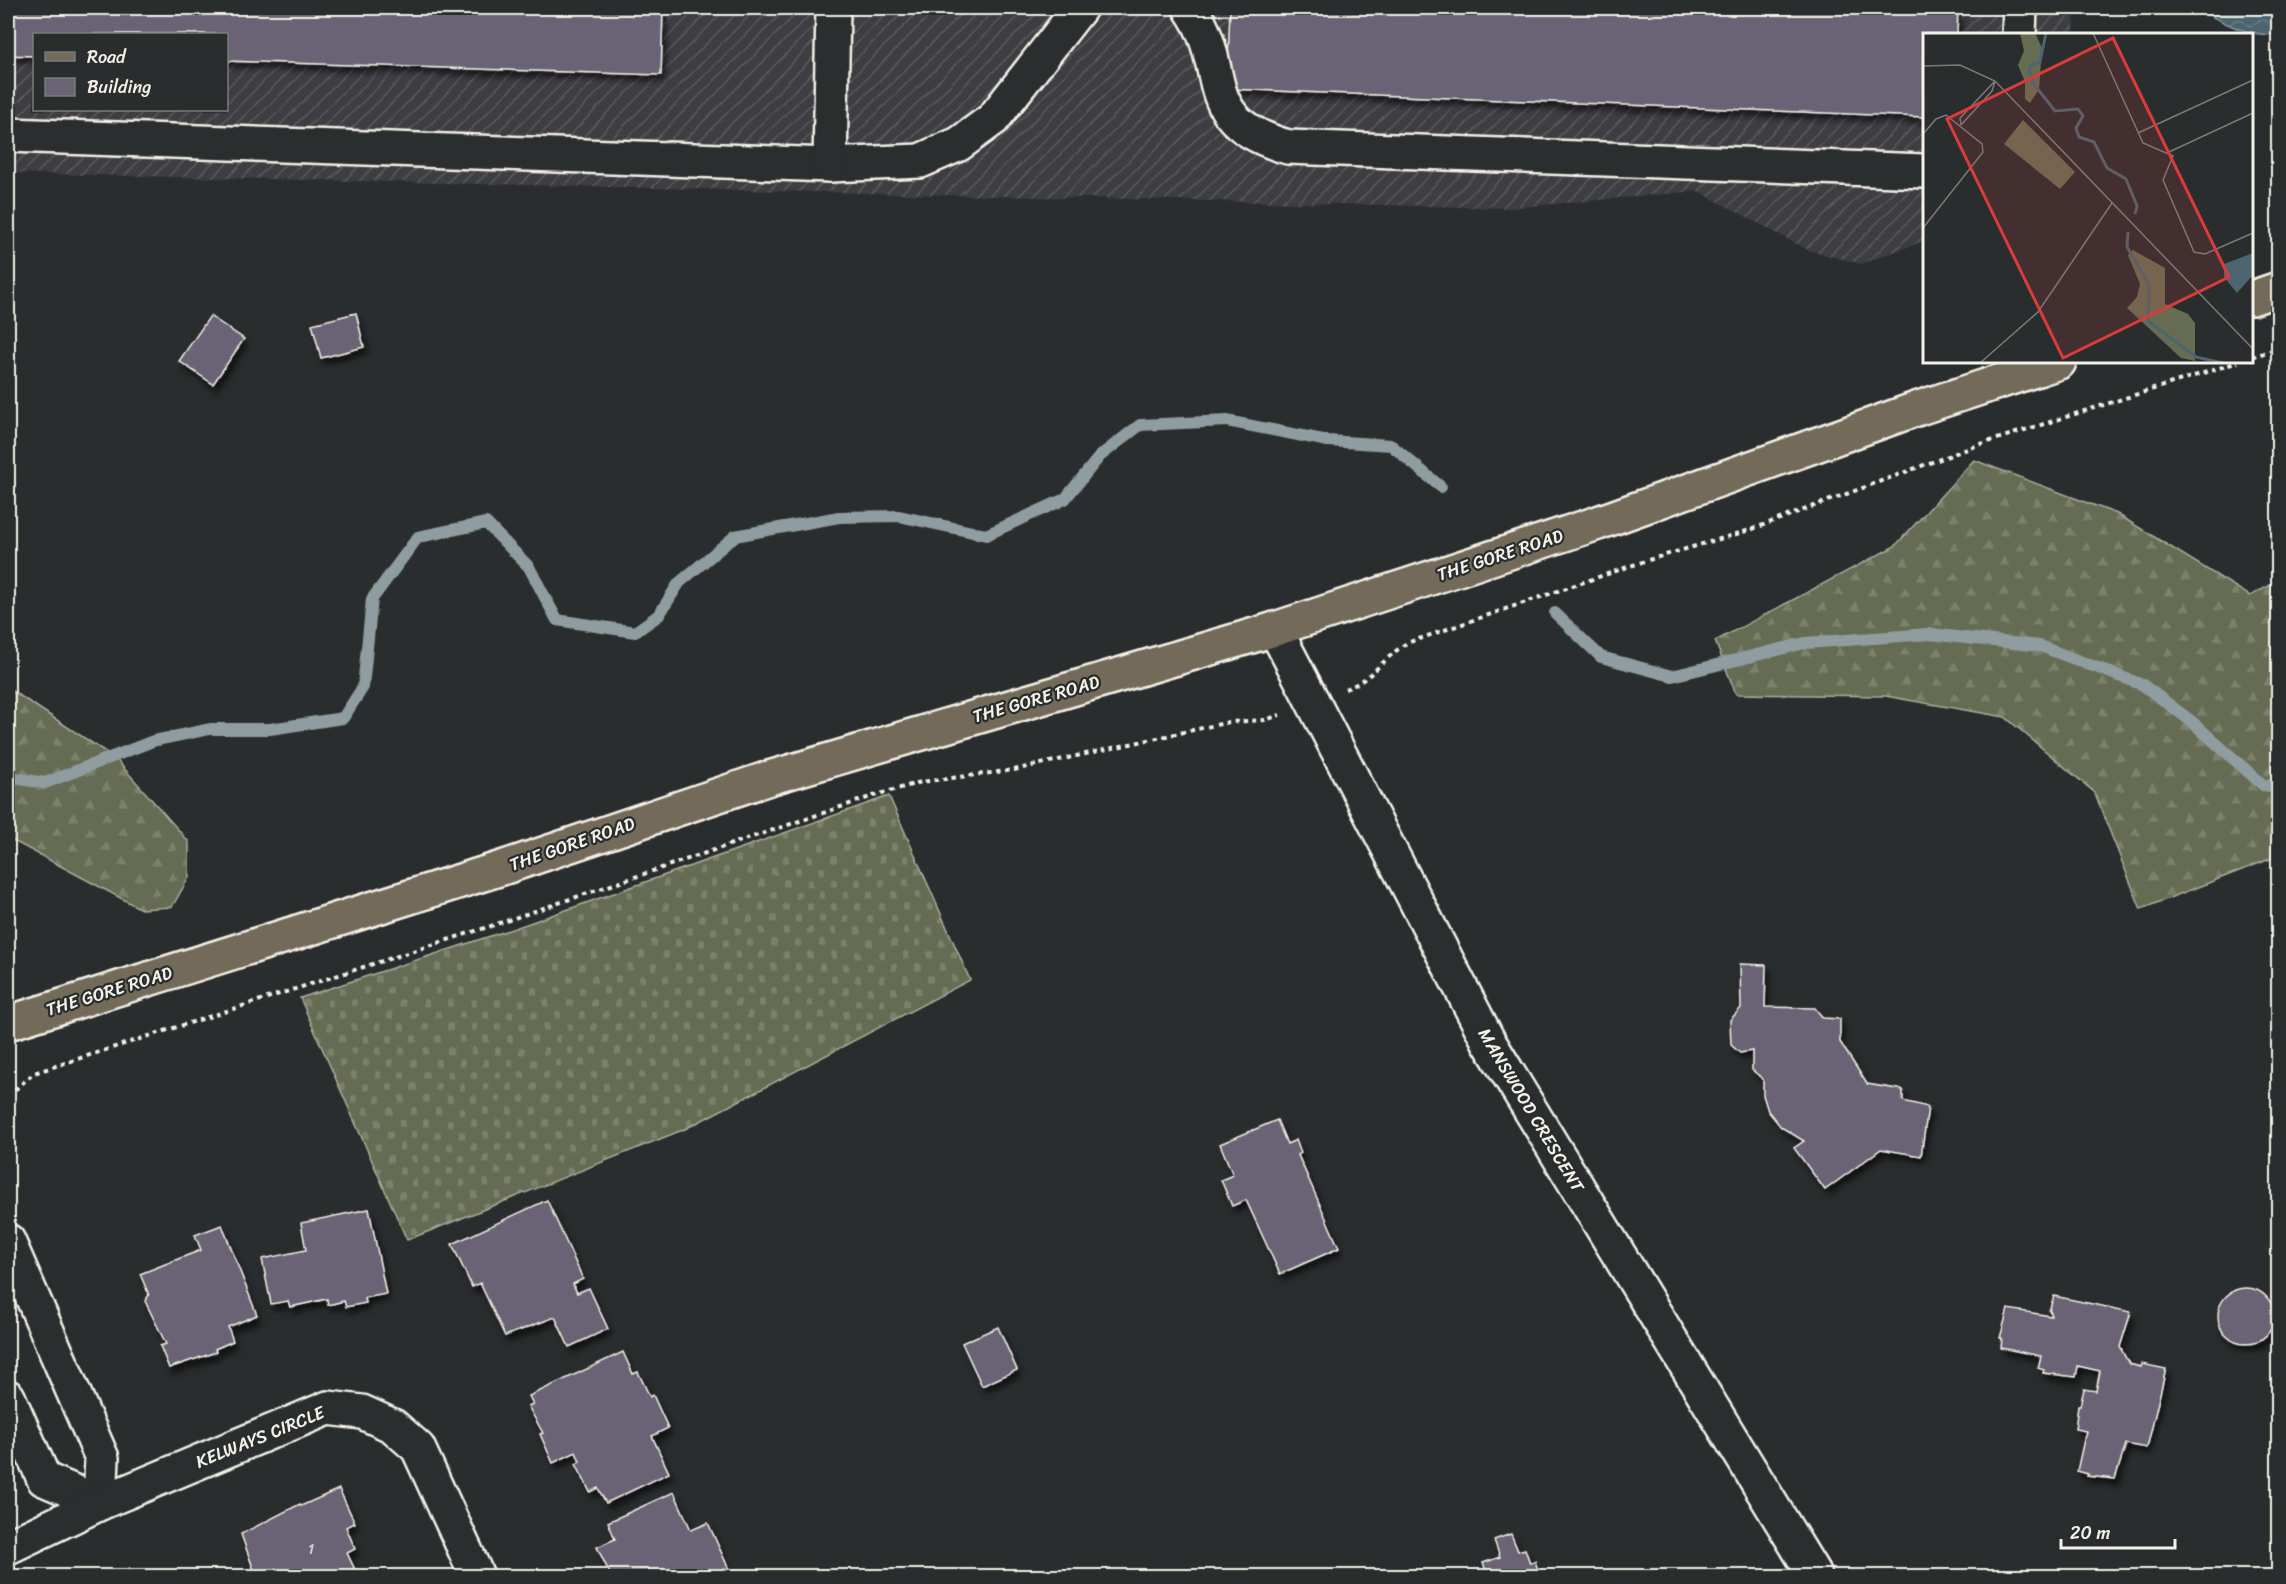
<svg xmlns="http://www.w3.org/2000/svg" width="2286" height="1584" font-family="Sriracha,sans-serif">
<style>
.industrial{fill:url(#industrial-furrows);fill-rule:evenodd}
.forest{fill:url(#forest-firs);stroke:#adae9d;stroke-width:1.5}
.cemetery{fill:url(#cemetery-stones);stroke:#adae9d;stroke-width:1.5}
.water{fill:url(#water-waves);stroke:#8f9da0;stroke-width:1.5}
.lines{fill:none;stroke-linecap:round;stroke-linejoin:round}
.stream{stroke:#8f9da0;stroke-width:12}
.building{fill:#6a6374;stroke:#f4f1e8;stroke-width:1.5;filter:url(#shadow)}
.minor-casing{stroke:#f4f1e8;stroke-width:38}
.major-casing{stroke:#f4f1e8;stroke-width:38}
.path{stroke:#f4f1e8;stroke-width:4;stroke-dasharray:4.5 4.5;stroke-linecap:butt}
.minor{stroke:#2a2d2e;stroke-width:33}
.major{stroke:#736b5a;stroke-width:33}
.labels{text-anchor:middle;stroke-width:4.5;stroke-linejoin:round;paint-order:stroke}
.number-label{font-size:15px;fill:#d2cecb}
.street-label{font-size:18px;fill:#f4f1e8;stroke:#2a2d2e}
.inset-river{fill:none;stroke:#4c6570;stroke-width:3}
.inset-road{fill:none;stroke:#7b7b78;stroke-width:1.5}
.view{fill:#d93c3b;fill-opacity:0.15;stroke:#d93c3b;stroke-width:3}
.inset-edge{fill:none;stroke:#f4f1e8;stroke-width:3}
</style>
<defs>
<pattern id="industrial-furrows" width="10" height="10" patternUnits="userSpaceOnUse" patternTransform="scale(1.5)"><rect width="10" height="10" fill="#3d3d43"/><path d="M-1 1l2-2M0 10L10 0M9 11l2-2" fill="none" stroke="#5a5a5e"/></pattern>
<pattern id="forest-firs" width="22" height="20" patternUnits="userSpaceOnUse" patternTransform="scale(1.5)"><rect width="22" height="20" fill="#666c52"/><path d="M5 1l3.5 6h-7zM16 11l3.5 6h-7z" fill="#7c816b"/></pattern>
<pattern id="cemetery-stones" width="16" height="16" patternUnits="userSpaceOnUse" patternTransform="scale(1.5)"><rect width="16" height="16" fill="#666c52"/><path d="M2 7V4a2 2 0 0 1 4 0v3zM10 15v-3a2 2 0 0 1 4 0v3z" fill="#7c816b"/></pattern>
<pattern id="water-waves" width="16" height="10" patternUnits="userSpaceOnUse" patternTransform="scale(1.5)"><rect width="16" height="10" fill="#4c6570"/><path d="M0 5q4-4 8 0t8 0" fill="none" stroke="#667c84"/></pattern>
<filter id="shadow"><feDropShadow dx="3.5" dy="6" stdDeviation="3" flood-color="#0009"/></filter>
</defs>
<rect width="100%" height="100%" fill="#2a2d2e"/>
<filter id="ink" filterUnits="userSpaceOnUse"><feTurbulence type="fractalNoise" baseFrequency=".0167" numOctaves="2"/><feDisplacementMap in="SourceGraphic" scale="12" xChannelSelector="R" yChannelSelector="G"/><feConvolveMatrix kernelMatrix="1 2 1 2 8 2 1 2 1" color-interpolation-filters="sRGB"/></filter>
<g filter="url(#ink)">
<path class="industrial" d="M8 8H2075L2074 34H1924V241L1861 264 1808 250 1698 191 1510 208 8 173ZM34 34H226V110H34Z"/>
<g class="forest">
<path d="M1974 460 2117 514 2250 596 2278 581V856L2141 909 2094 792 2005 717 1885 696 1736 694 1715 641 1895 546Z"/>
<path d="M8 688 115 758 189 842V877L172 907 141 909 8 838Z"/>
</g>
<path class="cemetery" d="M889 796 970 980 685 1129 407 1240 300 998 515 928Z"/>
<path class="water" d="M2195 8H2278V34C2248 38 2221 21 2195 8Z"/>
<g class="lines">
<g class="stream">
<path d="M1555 613 1601 657 1672 676 1805 643 1929 634 2040 646 2143 685 2191 721 2263 785 2278 787"/>
<path d="M8 777 45 783 153 741 210 729H270L343 718 363 687 372 599 418 537 486 523 529 567 557 620 635 632 659 615 679 583 735 536 839 517 899 516 986 535 1065 499 1100 456 1140 425 1227 421 1328 441 1391 445 1441 487"/>
</g>
</g>
<g class="building">
<path d="M8 8H663L661 75 226 61V34H34V56L8 55Z"/>
<path d="M1230 8H1958L1957 34H1924V117L1227 89Z"/>
<path d="M356 313 364 347 321 358 312 324Z"/>
<path d="M210 316 244 339 213 384 179 361Z"/>
<path d="M1740 964 1766 965 1765 1007 1815 1008 1823 1018 1840 1019V1042L1867 1084 1903 1090V1101L1928 1107 1921 1156 1881 1149 1825 1190 1794 1148 1804 1141 1781 1127 1768 1111 1763 1095V1079L1752 1070V1051L1740 1053 1731 1045 1730 1020 1741 1008Z"/>
<path d="M1277 1120 1287 1144 1296 1140 1301 1153 1298 1155 1339 1248 1280 1274 1246 1200 1232 1206 1221 1180 1233 1175 1220 1144Z"/>
<path d="M547 1200 583 1279 573 1284 577 1293 589 1288 608 1329 569 1347 555 1317 505 1336 480 1283 472 1287 452 1244Z"/>
<path d="M369 1209 386 1294 365 1298 366 1303 346 1307 344 1301 328 1305 327 1299 290 1307 288 1301 271 1304 262 1259 306 1250 301 1223Z"/>
<path d="M222 1225 257 1315 228 1327 233 1341 215 1349 216 1352 169 1368 160 1346 166 1344 145 1301 149 1295 140 1274 201 1250 195 1235Z"/>
<circle cx="2246" cy="1316" r="28"/>
<path d="M2054 1296 2131 1312 2120 1347 2129 1364 2141 1367 2142 1364 2166 1369 2147 1448 2126 1444 2115 1479 2087 1476 2088 1474 2077 1471 2086 1431 2075 1429 2078 1406H2080L2084 1389 2096 1391 2100 1371 2078 1366 2076 1377 2043 1373 2044 1370 2038 1368 2041 1356 2001 1348 2002 1338H2000L2008 1309 2051 1316V1312L2049 1311Z"/>
<path d="M998 1327 1017 1370 982 1386 962 1343Z"/>
<path d="M623 1352 633 1374 638 1372 650 1397 653 1395 668 1428 652 1436 669 1473 606 1503 598 1488 590 1492 576 1464 580 1462 576 1452 553 1463 540 1434 543 1433 528 1406 533 1404 529 1396Z"/>
<path d="M339 1489 355 1523 346 1527 355 1549 347 1553 358 1576H256L241 1534 300 1504 301 1506Z"/>
<path d="M674 1492 691 1530 708 1523 732 1576H737H611L597 1547 615 1539 608 1522Z"/>
<path d="M1511 1534 1518 1551 1525 1549 1530 1563 1535 1561 1540 1576H1488L1483 1563 1500 1557 1494 1540Z"/>
</g>
<g class="lines">
<g class="minor-casing">
<g id="minor">
<path d="M1190 8C1233 69 1192 120 1288 147L1924 171"/>
<path d="M2019 34 2020 8"/>
<path d="M8 135 830 165 920 161 959 144 993 119 1080 8"/>
<path d="M830 165 833 8"/>
<path d="M1275 629 1489 1042 1815 1576"/>
<path d="M8 1241 102 1458 100 1503 44 1479 8 1397"/>
<path d="M8 1547 100 1503 328 1408 362 1412 393 1426 418 1448 477 1576"/>
</g>
</g>
<g class="major-casing">
<g id="major">
<path d="M2252 298 2278 289"/>
<path d="M8 1023 505 867 769 778 1275 629 1598 523 1919 408 2059 362"/>
</g>
</g>
<g class="path">
<path d="M2252 357 2278 348"/>
<path d="M1345 689C1372 680 1384 657 1407 643L1645 561 1750 530 1975 446 2238 362"/>
<path d="M8 1096 34 1073 488 927 873 796 921 782 1014 770 1229 722 1265 720 1280 715"/>
</g>
<use href="#minor" class="minor"/>
<use href="#major" class="major"/>
</g>
</g>
<g class="labels">
<g class="number-label">
<text x="311" y="1554">1</text>
</g>
<g class="street-label">
<text transform="translate(1500 555) rotate(-18)" y="6">THE GORE ROAD</text>
<text transform="translate(1036 699) rotate(-16)" y="6">THE GORE ROAD</text>
<text transform="translate(572 844) rotate(-19)" y="6">THE GORE ROAD</text>
<text transform="translate(109 991) rotate(-17)" y="6">THE GORE ROAD</text>
<text transform="translate(1531 1110) rotate(59)" y="6">MANSWOOD CRESCENT</text>
<text transform="translate(260 1437) rotate(-22)" y="6">KELWAYS CIRCLE</text>
</g>
</g>
<g transform="translate(1923 33)">
<rect width="330" height="330" fill="#2a2d2e"/>
<path d="M97 0H112L119 15 116 56 107 70 102 66V49L95 32 101 18ZM210 217 242 235V271L265 281 272 290V328L258 325 204 275 214 264 217 251 205 222Z" fill="#666c52"/>
<path d="M100 87 152 139 137 156 81 111Z" fill="#666c52"/>
<path d="M330 220V242L314 260 301 244V231Z" fill="#4c6570"/>
<path class="inset-river" d="M123 0 117 29 108 32 106 37 110 50 132 78 155 76 160 83 153 95 156 104 171 109 184 135 203 146 214 173 212 181M205 199 204 214 226 251 225 288 273 324 300 330"/>
<path class="inset-road" d="M170 0 220 110 250 123 240 147 271 219 282 221 330 200M0 33 37 32 72 48 330 316M38 92 37 85 72 48M38 92 69 58 72 48M215 100 330 47M0 101 13 86 23 82 59 111 60 119 0 195M246 119 330 80M57 330 115 279 189 170"/>
<path class="view" d="M190 5 306 244 140 325 24 86Z"/>
<rect width="330" height="330" class="inset-edge"/>
</g>
<rect width="2286" height="1584" fill="none" stroke="#2a2d2e" stroke-width="30"/>
<rect x="15" y="15" width="2256" height="1554" fill="none" stroke="#f4f1e8" stroke-width="2" filter="url(#ink)"/>
<rect x="33" y="33" width="195" height="78" fill="#2a2d2e" stroke="#7b7b78" stroke-width="1.5"/>
<rect x="45" y="52" width="30" height="9" fill="#736b5a" stroke="#7b7b78" stroke-width="1.5"/>
<text x="87" y="63" font-size="18" fill="#f4f1e8">Road</text>
<rect x="45" y="78" width="30" height="18" fill="#6a6374" stroke="#7b7b78" stroke-width="1.5"/>
<text x="87" y="93" font-size="18" fill="#f4f1e8">Building</text>
<path d="M2061 1539v9h114v-9" fill="none" stroke="#f4f1e8" stroke-width="3"/>
<text x="2070" y="1539" font-size="18" fill="#f4f1e8" stroke="#2a2d2e" stroke-width="4.5" paint-order="stroke">20 m</text>
</svg>
